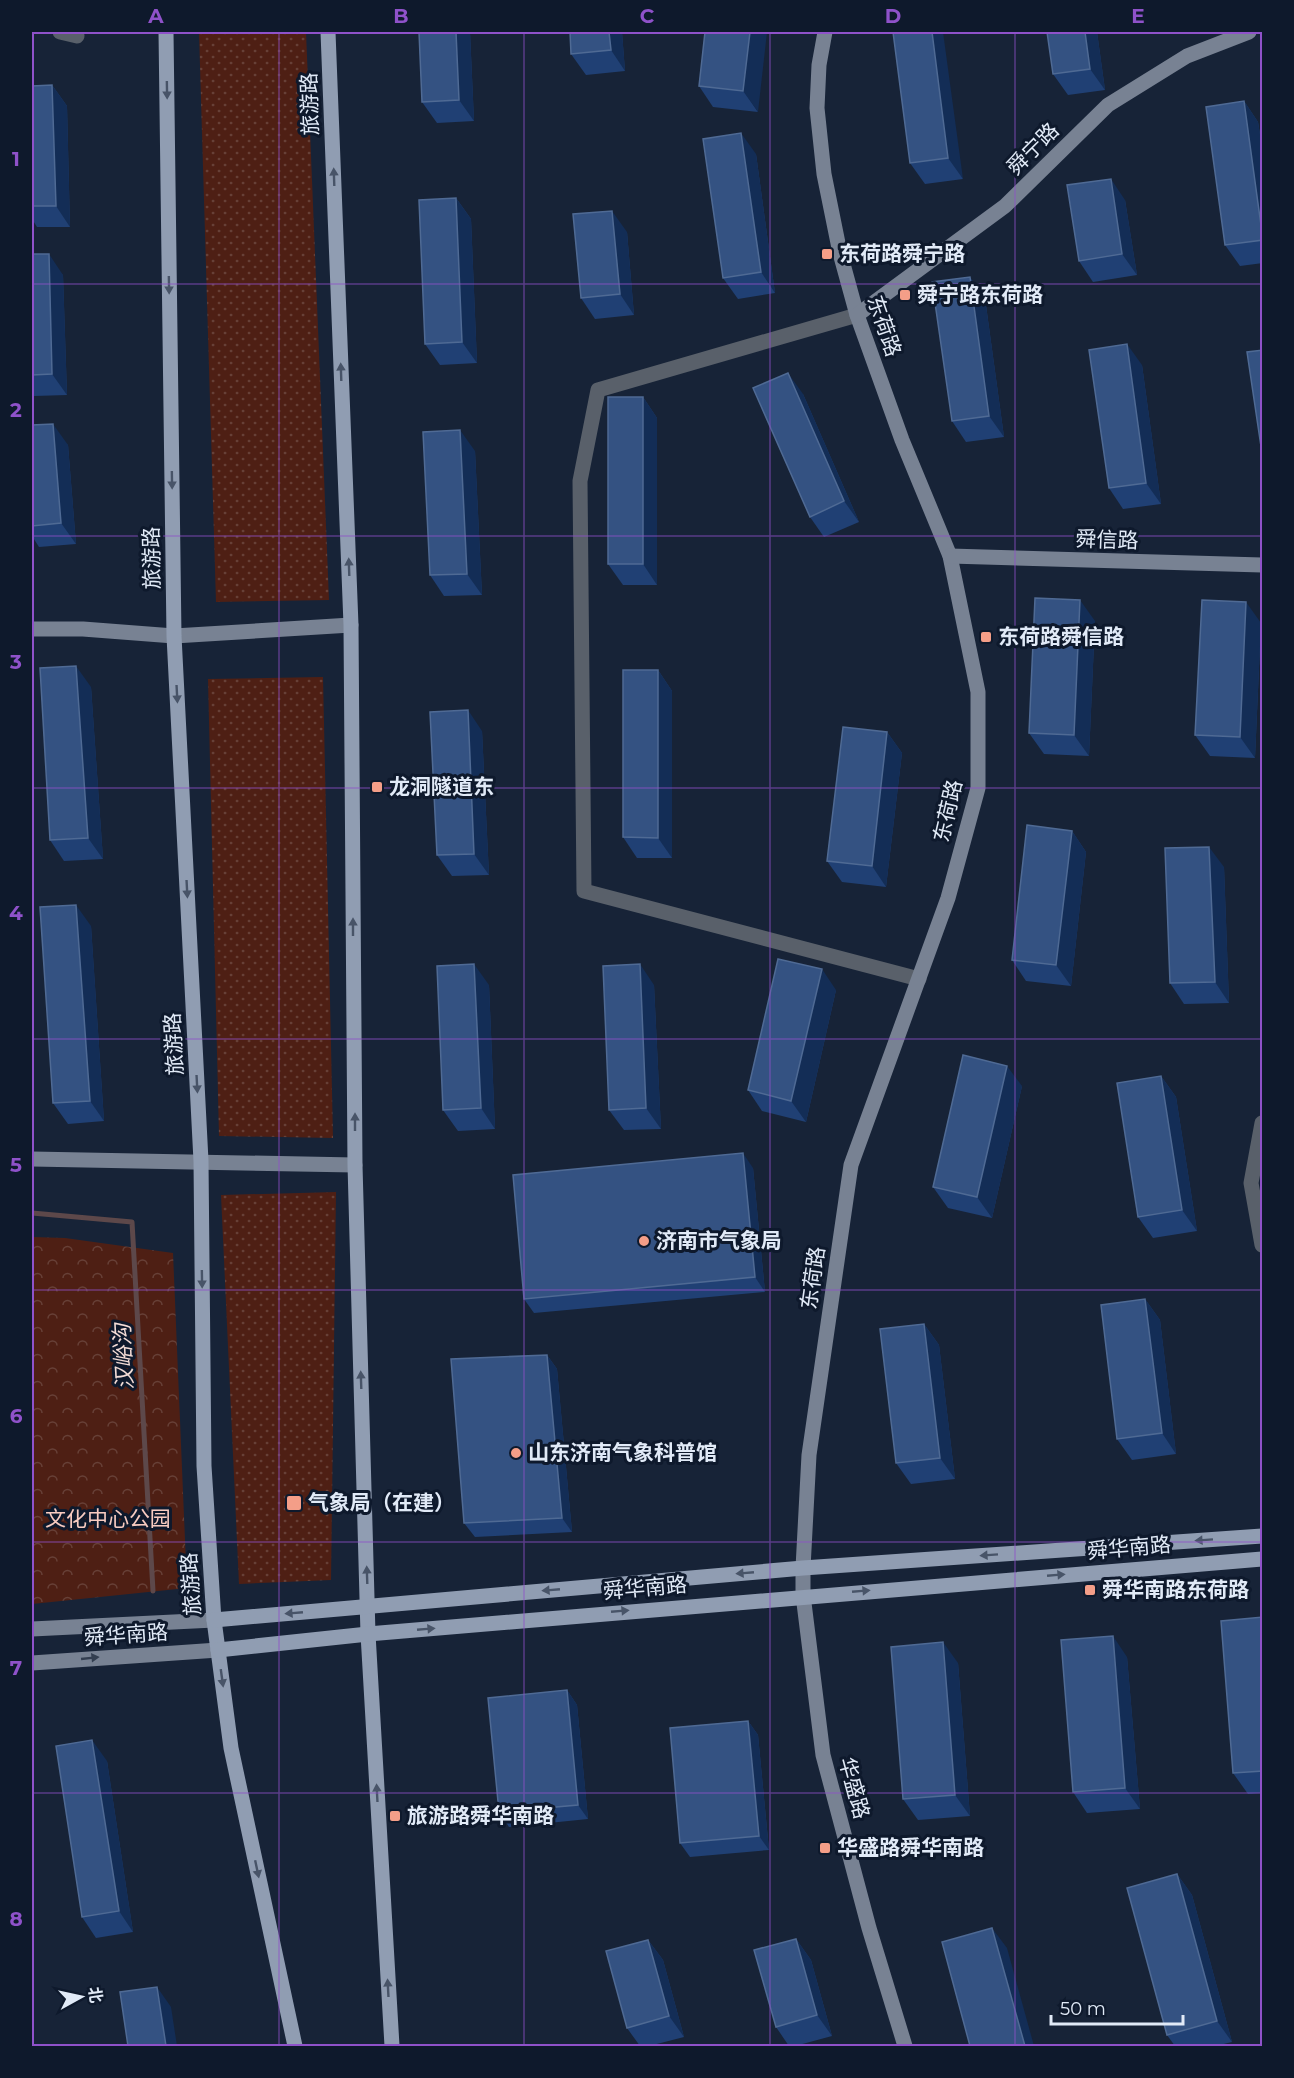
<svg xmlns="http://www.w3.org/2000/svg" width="1294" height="2078" font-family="Montserrat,'Noto Sans SC',sans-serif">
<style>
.grass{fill:url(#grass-dots)}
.park{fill:url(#park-crowns)}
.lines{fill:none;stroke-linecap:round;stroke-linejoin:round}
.stream{stroke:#5d484a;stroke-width:5}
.street{stroke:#59606a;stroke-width:15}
.secondary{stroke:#788293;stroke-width:15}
.primary{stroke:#909db2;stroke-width:15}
.wall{fill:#204074}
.shaded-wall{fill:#132d56}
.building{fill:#345282;stroke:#4f6a94;stroke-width:1.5}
.oneway{fill:#485468}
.oneway2{fill:#333e50}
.grid{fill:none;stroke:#8f52ca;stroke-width:1.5;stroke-opacity:0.55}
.poi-dot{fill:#f49e88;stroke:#0e192c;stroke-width:2}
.labels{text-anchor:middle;stroke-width:6;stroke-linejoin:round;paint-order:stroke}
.street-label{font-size:21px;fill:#e1eaf7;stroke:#0e192c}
.poi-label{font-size:21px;font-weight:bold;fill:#e1eaf7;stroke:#0e192c;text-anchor:start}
.park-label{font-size:21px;fill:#f8cbc0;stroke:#0e192c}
.water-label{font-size:22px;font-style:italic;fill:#f3dcd6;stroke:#0e192c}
.neatline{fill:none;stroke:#8f52ca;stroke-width:2}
.grid-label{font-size:20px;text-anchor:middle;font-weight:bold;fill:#8f52ca}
</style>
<defs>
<pattern id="grass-dots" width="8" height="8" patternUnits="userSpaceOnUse" patternTransform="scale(1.5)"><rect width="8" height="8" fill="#4e1f14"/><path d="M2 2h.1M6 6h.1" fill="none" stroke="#674037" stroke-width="1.8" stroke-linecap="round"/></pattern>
<pattern id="park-crowns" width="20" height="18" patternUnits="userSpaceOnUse" patternTransform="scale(1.5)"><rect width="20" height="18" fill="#4e1f14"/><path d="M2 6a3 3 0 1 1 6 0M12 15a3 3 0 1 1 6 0" fill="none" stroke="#674037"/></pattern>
</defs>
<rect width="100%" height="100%" fill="#172337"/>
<g class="grass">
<path d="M199 32H306L329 600 216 602Z"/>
<path d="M323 677 333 1138 219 1136 208 679Z"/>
<path d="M336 1192 331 1580 239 1584 221 1195Z"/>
</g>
<path class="park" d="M32 1237 65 1238 173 1253 187 1588 32 1604Z"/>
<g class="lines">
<path class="stream" d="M32 1213 132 1222 153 1591"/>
<g class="street">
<path d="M60 32 77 36"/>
<path d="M857 315 598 390 580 481 584 891 919 979"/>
<path d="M1262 1123 1251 1183 1262 1245"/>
</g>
<g class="secondary">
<path d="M825 32 819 65 817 108 824 174 840 253 857 315 902 440 950 556 978 692V788L948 898 851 1165 809 1455 803 1568V1595L823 1755 869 1928 905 2046"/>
<path d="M857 315 1005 206 1108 105 1187 56 1249 32"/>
<path d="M950 556 1262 565"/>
<path d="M32 629H83L174 636 351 625"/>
<path d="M32 1159 355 1165"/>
<path d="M32 1629 214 1620"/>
<path d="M32 1663 218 1650"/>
</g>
<g class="primary">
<path d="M166 32 174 636 201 1161 204 1466 214 1620 231 1748 295 2046"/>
<path d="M328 32 351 625 355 1165 368 1634 392 2046"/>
<path d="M214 1620 803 1568 1262 1536"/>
<path d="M218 1650 368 1634 1262 1559"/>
</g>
</g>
<g class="wall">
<path d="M419 32H470L474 121 437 123 422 102Z"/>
<path d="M570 32H622L625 71 586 75 571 54Z"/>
<path d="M705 32 758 112 713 107 699 86Z"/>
<path d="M893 32 963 179 925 184 910 163Z"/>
<path d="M1047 32H1097L1105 90 1068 95 1053 74Z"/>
<path d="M52 85 67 106 70 227H37L32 219V86Z"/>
<path d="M1244 101 1258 122 1263 153V263L1240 266 1225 245Z"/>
<path d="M756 154 775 293 738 299 723 278Z"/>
<path d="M456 198 471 219 477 363 440 365 425 344Z"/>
<path d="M1125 200 1137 275 1093 282 1079 261Z"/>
<path d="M627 232 634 315 595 319 581 298Z"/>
<path d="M32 254 63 275 67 395 34 396 32 393Z"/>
<path d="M985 298 1004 437 966 442 952 421Z"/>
<path d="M1142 365 1161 504 1123 509 1109 488Z"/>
<path d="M803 394 859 522 824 537 810 517Z"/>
<path d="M643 397 657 418V585H623L608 564Z"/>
<path d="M32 425 68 445 76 544 39 547 32 536Z"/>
<path d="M475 451 482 595 444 596 430 575Z"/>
<path d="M1095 621 1089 756 1044 754 1029 733Z"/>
<path d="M1261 623 1255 758 1210 756 1195 735Z"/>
<path d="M658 670 672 691V858H637L623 837Z"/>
<path d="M91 687 103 859 64 861 50 840Z"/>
<path d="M482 731 489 875 452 876 437 855Z"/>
<path d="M887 732 902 753 886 887 842 882 827 861Z"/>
<path d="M1072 831 1086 852 1071 986 1026 981 1012 960Z"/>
<path d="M1224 867 1229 1003 1184 1004 1170 983Z"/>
<path d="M91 926 104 1121 68 1124 53 1103Z"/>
<path d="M489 985 495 1129 458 1131 443 1110Z"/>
<path d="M654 985 661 1129 624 1130 609 1110Z"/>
<path d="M836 990 806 1122 762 1111 748 1090Z"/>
<path d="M1161 1076 1176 1097 1197 1231 1153 1238 1138 1217Z"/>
<path d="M1022 1086 992 1218 948 1208 933 1187Z"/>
<path d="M753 1168 765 1292 534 1313 524 1299Z"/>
<path d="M1145 1299 1160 1320 1176 1454 1132 1460 1117 1439Z"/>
<path d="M924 1324 939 1345 955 1479 911 1484 896 1463Z"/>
<path d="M547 1355 557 1369 572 1532 475 1537 464 1523Z"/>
<path d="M1263 1617V1793L1248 1794 1233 1773Z"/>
<path d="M1127 1657 1140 1809 1087 1813 1073 1792Z"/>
<path d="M958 1663 970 1816 918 1820 903 1799Z"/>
<path d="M567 1690 577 1705 588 1819 509 1827 499 1812Z"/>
<path d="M748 1721 758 1735 769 1850 690 1857 680 1843Z"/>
<path d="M107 1761 133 1932 96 1938 82 1917Z"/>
<path d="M1177 1874 1192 1895 1232 2042 1215 2046H1175L1167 2035Z"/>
<path d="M796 1939 811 1960 832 2036 795 2046H789L776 2027Z"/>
<path d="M648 1940 663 1960 684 2037 649 2046H640L627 2028Z"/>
</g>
<g class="shaded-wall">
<path d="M456 32H470L474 121 459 100Z"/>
<path d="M609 32H622L625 71 611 50Z"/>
<path d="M750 32H767L758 112 743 91Z"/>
<path d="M932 32H943L963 179 948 158Z"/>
<path d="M1085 32H1097L1105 90 1090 69Z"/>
<path d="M52 85 67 106 70 227 56 206Z"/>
<path d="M1244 101 1258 122 1263 153V237Z"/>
<path d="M741 133 756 154 775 293 761 272Z"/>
<path d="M1111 179 1125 200 1137 275 1122 254Z"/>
<path d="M456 198 471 219 477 363 462 342Z"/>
<path d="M612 211 627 232 634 315 620 294Z"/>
<path d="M49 254 63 275 67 395 52 374Z"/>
<path d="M970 277 985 298 1004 437 989 416Z"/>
<path d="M1127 344 1142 365 1161 504 1146 483Z"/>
<path d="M788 373 803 394 859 522 844 501Z"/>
<path d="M643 397 657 418V585L643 564Z"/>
<path d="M53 424 68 445 76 544 61 523Z"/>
<path d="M460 430 475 451 482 595 467 574Z"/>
<path d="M1080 600 1095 621 1089 756 1074 735Z"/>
<path d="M1246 602 1261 623 1255 758 1240 737Z"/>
<path d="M76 666 91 687 103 859 88 838Z"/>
<path d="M658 670 672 691V858L658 838Z"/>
<path d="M468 710 482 731 489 875 474 854Z"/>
<path d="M887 732 902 753 886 887 872 866Z"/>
<path d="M1072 831 1086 852 1071 986 1056 965Z"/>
<path d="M1209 847 1224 867 1229 1003 1215 982Z"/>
<path d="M76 905 91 926 104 1121 90 1101Z"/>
<path d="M474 964 489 985 495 1129 481 1108Z"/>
<path d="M640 964 654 985 661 1129 646 1108Z"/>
<path d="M822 969 836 990 806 1122 791 1101Z"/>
<path d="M1007 1066 1022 1086 992 1218 977 1197Z"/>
<path d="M1161 1076 1176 1097 1197 1231 1182 1210Z"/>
<path d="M743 1153 753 1168 765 1292 755 1277Z"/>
<path d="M1145 1299 1160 1320 1176 1454 1162 1433Z"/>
<path d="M924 1324 939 1345 955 1479 940 1458Z"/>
<path d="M547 1355 557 1369 572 1532 562 1518Z"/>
<path d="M1113 1636 1127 1657 1140 1809 1125 1788Z"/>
<path d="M943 1642 958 1663 970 1816 955 1795Z"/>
<path d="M567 1690 577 1705 588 1819 578 1805Z"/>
<path d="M748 1721 758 1735 769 1850 759 1836Z"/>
<path d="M92 1740 107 1761 133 1932 119 1911Z"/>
<path d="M1177 1874 1192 1895 1232 2042 1217 2021Z"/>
<path d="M992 1928 1007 1948 1034 2046H1025Z"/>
<path d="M796 1939 811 1960 832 2036 817 2015Z"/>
<path d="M648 1940 663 1960 684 2037 669 2016Z"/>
<path d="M157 1987 171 2007 177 2046H166Z"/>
</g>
<g class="building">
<path d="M419 32H456L459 100 422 102Z"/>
<path d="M570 32H609L611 50 571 54Z"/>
<path d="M705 32H750L743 91 699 86Z"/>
<path d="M893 32H932L948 158 910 163Z"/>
<path d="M1047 32H1085L1090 69 1053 74Z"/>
<path d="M52 85 56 206H32V86Z"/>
<path d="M1244 101 1263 240 1225 245 1206 107Z"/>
<path d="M741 133 761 272 723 278 703 139Z"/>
<path d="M1111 179 1122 254 1079 261 1067 185Z"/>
<path d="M456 198 462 342 425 344 419 200Z"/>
<path d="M612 211 620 294 581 298 573 214Z"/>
<path d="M32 254H49L52 374 32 375Z"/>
<path d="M970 277 989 416 952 421 932 282Z"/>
<path d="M1127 344 1146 483 1109 488 1089 350Z"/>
<path d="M1263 350V460L1247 352Z"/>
<path d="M788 373 844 501 810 517 753 388Z"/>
<rect x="608" y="397" width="35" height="167"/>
<path d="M53 424 61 523 32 526V425Z"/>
<path d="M460 430 467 574 430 575 423 432Z"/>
<path d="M1035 598 1080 600 1074 735 1029 733Z"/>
<path d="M1202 600 1246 602 1240 737 1195 735Z"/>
<path d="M76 666 88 838 50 840 40 668Z"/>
<path d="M623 670H658V838L623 837Z"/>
<path d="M468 710 474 854 437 855 430 712Z"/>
<path d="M843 727 887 732 872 866 827 861Z"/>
<path d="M1027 825 1072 831 1056 965 1012 960Z"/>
<path d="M1209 847 1215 982 1170 983 1165 848Z"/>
<path d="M76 905 90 1101 53 1103 40 907Z"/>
<path d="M778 959 822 969 791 1101 748 1090Z"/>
<path d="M474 964 481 1108 443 1110 437 966Z"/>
<path d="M640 964 646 1108 609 1110 603 966Z"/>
<path d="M963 1055 1007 1066 977 1197 933 1187Z"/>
<path d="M1161 1076 1182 1210 1138 1217 1117 1083Z"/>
<path d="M743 1153 755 1277 524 1299 513 1175Z"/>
<path d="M1145 1299 1162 1433 1117 1439 1101 1305Z"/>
<path d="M924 1324 940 1458 896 1463 880 1329Z"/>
<path d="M547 1355 562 1518 464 1523 451 1359Z"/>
<path d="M1263 1617V1771L1233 1773 1221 1621Z"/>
<path d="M1113 1636 1125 1788 1073 1792 1061 1640Z"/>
<path d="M943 1642 955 1795 903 1799 891 1647Z"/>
<path d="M567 1690 578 1805 499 1812 488 1698Z"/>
<path d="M748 1721 759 1836 680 1843 670 1728Z"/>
<path d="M92 1740 119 1911 82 1917 56 1746Z"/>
<path d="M1177 1874 1217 2021 1167 2035 1127 1888Z"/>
<path d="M992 1928 1025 2046H970L942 1942Z"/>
<path d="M796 1939 817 2015 776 2027 754 1950Z"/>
<path d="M648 1940 669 2016 627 2028 606 1951Z"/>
<path d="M157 1987 166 2046H128L120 1992Z"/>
</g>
<defs><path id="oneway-solid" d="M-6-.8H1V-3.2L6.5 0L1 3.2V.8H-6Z" transform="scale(1.5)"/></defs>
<g class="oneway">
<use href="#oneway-solid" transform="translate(167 90) rotate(89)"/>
<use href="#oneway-solid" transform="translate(334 177) rotate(-92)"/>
<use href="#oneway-solid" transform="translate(169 285) rotate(89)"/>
<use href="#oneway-solid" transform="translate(341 372) rotate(-92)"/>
<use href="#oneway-solid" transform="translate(172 480) rotate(89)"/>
<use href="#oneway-solid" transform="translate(349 567) rotate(-92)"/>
<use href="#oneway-solid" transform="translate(177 694) rotate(87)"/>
<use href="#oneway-solid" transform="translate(187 889) rotate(87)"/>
<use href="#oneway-solid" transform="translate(353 927) rotate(-90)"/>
<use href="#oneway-solid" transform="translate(197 1084) rotate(87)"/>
<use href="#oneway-solid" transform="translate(355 1122) rotate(-90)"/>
<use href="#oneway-solid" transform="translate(202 1279) rotate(89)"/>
<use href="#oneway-solid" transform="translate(361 1380) rotate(-92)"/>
<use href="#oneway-solid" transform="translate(1204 1540) rotate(176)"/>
<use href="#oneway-solid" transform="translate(989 1555) rotate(176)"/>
<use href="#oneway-solid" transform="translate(745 1573) rotate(175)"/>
<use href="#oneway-solid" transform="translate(367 1575) rotate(-92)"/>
<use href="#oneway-solid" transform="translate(1056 1575) rotate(-5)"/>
<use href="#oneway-solid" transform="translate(551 1590) rotate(175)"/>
<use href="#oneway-solid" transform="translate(861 1591) rotate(-5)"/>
<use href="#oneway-solid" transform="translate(620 1611) rotate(-5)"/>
<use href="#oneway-solid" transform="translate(294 1613) rotate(175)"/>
<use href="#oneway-solid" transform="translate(426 1629) rotate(-5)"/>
<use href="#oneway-solid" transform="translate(222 1678) rotate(82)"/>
<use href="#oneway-solid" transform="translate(377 1793) rotate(-93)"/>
<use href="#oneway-solid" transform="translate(257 1869) rotate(78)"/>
<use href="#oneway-solid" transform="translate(388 1988) rotate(-93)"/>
</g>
<use class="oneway2" href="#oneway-solid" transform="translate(90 1658) rotate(-6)"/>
<path class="grid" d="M279 32V2046M524 32V2046M770 32V2046M1015 32V2046M32 284H1262M32 536H1262M32 788H1262M32 1039H1262M32 1290H1262M32 1542H1262M32 1793H1262"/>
<g class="poi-dot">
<rect x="821" y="248" width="12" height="12" rx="3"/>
<rect x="899" y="289" width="12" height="12" rx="3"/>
<rect x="980" y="631" width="12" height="12" rx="3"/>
<rect x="371" y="781" width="12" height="12" rx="3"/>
<circle cx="644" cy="1241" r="6"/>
<circle cx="516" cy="1453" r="6"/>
<rect x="286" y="1495" width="16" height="16" rx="3"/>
<rect x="1084" y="1584" width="12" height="12" rx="3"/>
<rect x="389" y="1810" width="12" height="12" rx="3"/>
<rect x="819" y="1842" width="12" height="12" rx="3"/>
</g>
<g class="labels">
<g class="street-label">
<text transform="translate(310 104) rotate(-92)" y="7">旅游路</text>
<text transform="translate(1033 149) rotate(-45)" y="7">舜宁路</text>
<text transform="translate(884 326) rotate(71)" y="7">东荷路</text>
<text transform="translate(1107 540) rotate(2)" y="7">舜信路</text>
<text transform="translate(152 558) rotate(-91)" y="7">旅游路</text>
<text transform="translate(948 811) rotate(-77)" y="7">东荷路</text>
<text transform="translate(174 1044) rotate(-93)" y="7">旅游路</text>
<text transform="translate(813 1278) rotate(-82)" y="7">东荷路</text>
<text transform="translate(1129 1548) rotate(-5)" y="7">舜华南路</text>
<text transform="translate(191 1584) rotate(-94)" y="7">旅游路</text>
<text transform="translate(645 1588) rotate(-5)" y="7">舜华南路</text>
<text transform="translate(126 1635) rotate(-4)" y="7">舜华南路</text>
<text transform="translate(854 1788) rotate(75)" y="7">华盛路</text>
</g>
<g class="poi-label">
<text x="839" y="261">东荷路舜宁路</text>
<text x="917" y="302">舜宁路东荷路</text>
<text x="998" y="644">东荷路舜信路</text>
<text x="389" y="794">龙洞隧道东</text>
<text x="656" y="1248">济南市气象局</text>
<text x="528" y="1460">山东济南气象科普馆</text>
<text x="308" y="1510">气象局（在建）</text>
<text x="1102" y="1597">舜华南路东荷路</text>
<text x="407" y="1823">旅游路舜华南路</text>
<text x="837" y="1855">华盛路舜华南路</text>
</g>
<g class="park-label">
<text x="108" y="1526">文化中心公园</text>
</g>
<g class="water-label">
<text transform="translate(123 1357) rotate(-93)" y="8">汉峪沟</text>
</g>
</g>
<rect width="1294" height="2078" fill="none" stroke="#0e192c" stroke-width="66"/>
<g transform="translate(81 1997) rotate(82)" stroke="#0e192c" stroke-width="4.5" paint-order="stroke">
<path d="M0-4.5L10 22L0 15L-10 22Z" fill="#e1eaf7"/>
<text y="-9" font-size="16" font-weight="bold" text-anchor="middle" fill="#e1eaf7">北</text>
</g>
<path d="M1051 2015v9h132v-9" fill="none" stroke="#e1eaf7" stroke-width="3"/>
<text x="1060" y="2015" font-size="18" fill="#e1eaf7" stroke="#0e192c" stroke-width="4.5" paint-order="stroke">50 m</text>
<rect x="33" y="33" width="1228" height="2012" class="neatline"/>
<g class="grid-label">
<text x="156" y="23">A</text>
<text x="401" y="23">B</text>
<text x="647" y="23">C</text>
<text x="893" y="23">D</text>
<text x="1138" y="23">E</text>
<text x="16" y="166">1</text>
<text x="16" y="417">2</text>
<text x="16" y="669">3</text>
<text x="16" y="920">4</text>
<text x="16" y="1172">5</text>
<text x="16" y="1423">6</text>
<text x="16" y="1675">7</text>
<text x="16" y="1926">8</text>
</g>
</svg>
